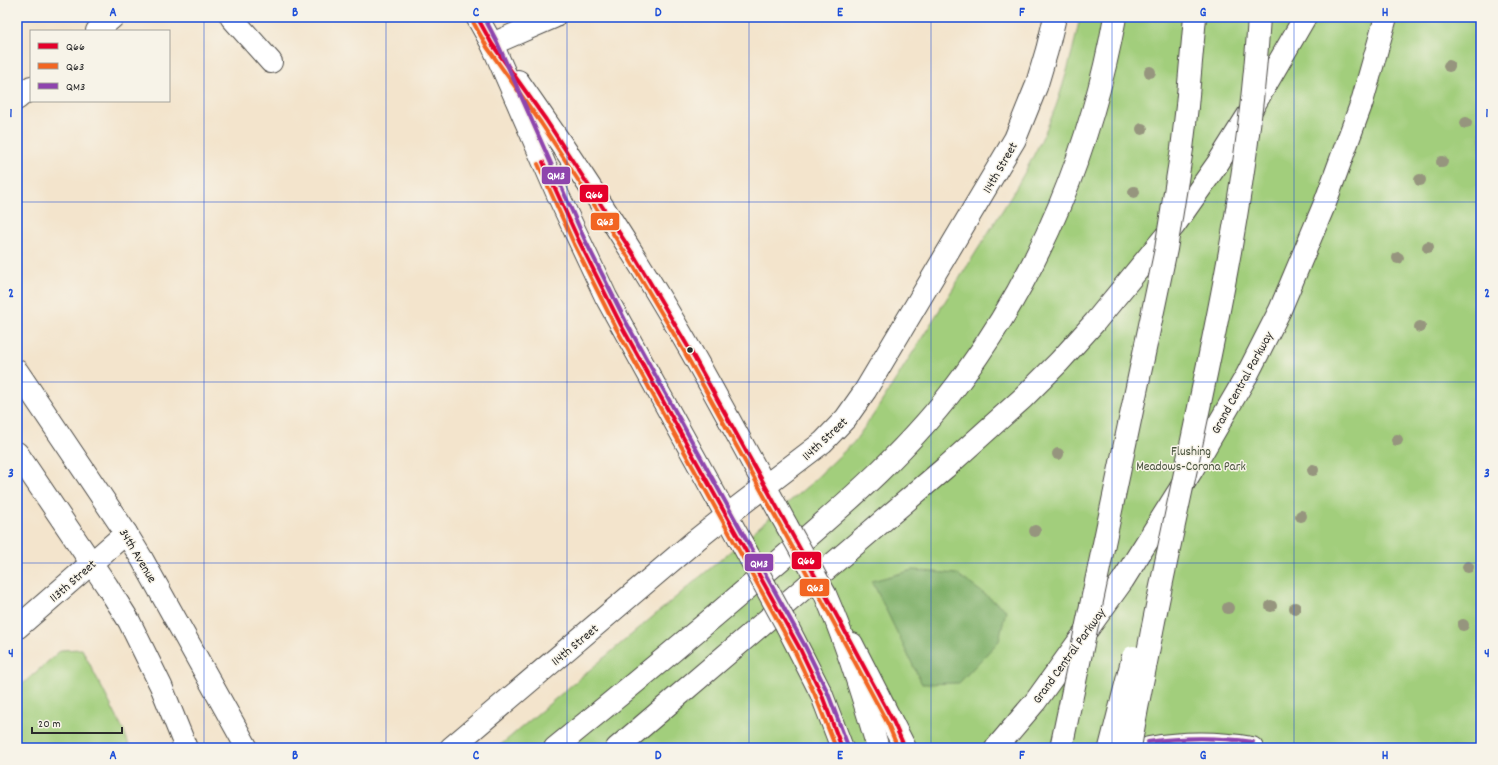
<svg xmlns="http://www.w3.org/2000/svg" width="1498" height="765" font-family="Dekko,sans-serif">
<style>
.green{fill:#a2ce7b;stroke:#667c53}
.forest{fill:#81b16b;stroke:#566e4b}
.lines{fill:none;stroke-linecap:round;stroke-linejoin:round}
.minor-casing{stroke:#494743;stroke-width:24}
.major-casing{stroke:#494743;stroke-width:24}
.highway-casing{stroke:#494743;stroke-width:24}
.minor{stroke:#fff;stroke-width:22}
.major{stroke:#fff;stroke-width:22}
.highway{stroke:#fff;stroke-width:22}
.major-bridge-casing{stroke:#494743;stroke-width:24;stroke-linecap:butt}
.highway-bridge-casing{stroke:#494743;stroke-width:24;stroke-linecap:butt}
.major-bridge{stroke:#fff;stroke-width:22}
.highway-bridge{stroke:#fff;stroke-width:22}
.bus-1-casing{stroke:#f7f3e8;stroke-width:7}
.bus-2-casing{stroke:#f7f3e8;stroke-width:7}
.bus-3-casing{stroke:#f7f3e8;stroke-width:7}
.bus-1{stroke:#e4002b;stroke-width:4}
.bus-2{stroke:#f26522;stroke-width:4}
.bus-3{stroke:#8e44ad;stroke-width:4}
.tree{fill:#96957e}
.grid{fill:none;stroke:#1d4ed8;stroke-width:1;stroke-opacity:0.55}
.bus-dot{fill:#2b2b2b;stroke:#f7f3e8;stroke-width:1.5}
.labels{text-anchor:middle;stroke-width:3;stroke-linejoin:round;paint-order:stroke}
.street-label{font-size:13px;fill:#2b2b2b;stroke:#f7f3e8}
.park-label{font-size:13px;fill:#49543f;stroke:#f7f3e8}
.line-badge{stroke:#f7f3e8;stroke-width:1.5}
.badge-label{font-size:11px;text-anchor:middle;font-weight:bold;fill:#fff}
.neatline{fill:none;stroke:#1d4ed8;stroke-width:1.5}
.grid-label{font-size:13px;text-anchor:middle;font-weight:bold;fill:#1d4ed8}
</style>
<rect width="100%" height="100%" fill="#f7f3e8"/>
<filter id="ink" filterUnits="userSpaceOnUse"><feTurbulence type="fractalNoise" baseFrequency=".025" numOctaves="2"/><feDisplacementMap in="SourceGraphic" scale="8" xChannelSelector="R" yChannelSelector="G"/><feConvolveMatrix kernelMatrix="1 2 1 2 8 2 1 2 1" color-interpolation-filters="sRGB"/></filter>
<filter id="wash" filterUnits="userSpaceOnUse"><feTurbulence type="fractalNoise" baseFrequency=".012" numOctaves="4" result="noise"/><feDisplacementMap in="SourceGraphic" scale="16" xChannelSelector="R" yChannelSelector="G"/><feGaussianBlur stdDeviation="0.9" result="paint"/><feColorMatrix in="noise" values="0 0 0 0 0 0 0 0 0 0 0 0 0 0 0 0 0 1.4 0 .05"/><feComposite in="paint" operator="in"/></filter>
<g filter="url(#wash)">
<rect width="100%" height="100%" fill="#f3e4cc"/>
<g class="green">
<path d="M1080 17H1481V748H497L809 485 854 442 874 414 1012 195C1028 167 1044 137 1056 106 1066 77 1074 47 1080 17Z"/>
<path d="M82 649 124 731 130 748H17V689L61 650Z"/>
</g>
<path class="forest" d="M913 570 957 574 1006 610 999 641 959 683 922 684 872 581Z"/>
</g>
<g filter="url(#ink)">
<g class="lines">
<g class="minor-casing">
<g id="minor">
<path d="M231 17 271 62"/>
<path d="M97 31 113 17"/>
<path d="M492 44 554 17"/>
<path d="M17 99 31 87"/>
<path d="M17 371 126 533 142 559 247 748"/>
<path d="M17 453 107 586 129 621 161 686 186 748"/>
<path d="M17 628 126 533"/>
<path d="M451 748 696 540 726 516"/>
</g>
</g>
<g class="major-casing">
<g id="major">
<path d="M477 17 492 44 558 195 606 297 750 558"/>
<path d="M518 81C579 168 638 258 691 351 724 409 755 468 787 526"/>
<path d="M726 516 823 442 846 418 865 391 1015 139 1036 87 1047 50 1055 17"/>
<path d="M787 626 821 693 842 748"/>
<path d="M852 644 905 748"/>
</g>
</g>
<g class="highway-casing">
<g id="highway">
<path d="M1187 106 1195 17"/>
<path d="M825 594C847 644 863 696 878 748"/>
<path d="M555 748C628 689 700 629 771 568 841 508 911 449 965 374 1042 268 1092 145 1115 17"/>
<path d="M617 748 945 468 1023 398 1059 362 1095 322 1173 227 1218 163 1250 112 1305 17"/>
<path d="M996 748 1035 702 1123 580 1192 470 1247 375 1280 310 1325 203 1362 102 1386 17"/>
<path d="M1149 748C1183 742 1217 742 1252 748"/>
</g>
</g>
<use href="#minor" class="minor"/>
<use href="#major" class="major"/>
<use href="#highway" class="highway"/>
<g class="major-bridge-casing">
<g id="major-bridge">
<path d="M787 526 825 594"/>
<path d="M750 558 787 626"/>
</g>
</g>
<g class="highway-bridge-casing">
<g id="highway-bridge">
<path d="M1061 748 1166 249 1182 149 1187 106"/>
<path d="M1110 748 1133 657"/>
<path d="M1130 748C1136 709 1145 670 1152 631 1192 427 1247 225 1259 17"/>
</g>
</g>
<use href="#major-bridge" class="major-bridge"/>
<use href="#highway-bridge" class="highway-bridge"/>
<g class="bus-1-casing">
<g id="bus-1">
<path d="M477 17 492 44 546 120 635 257 690 350 825 594 893 721 905 748"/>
<path d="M543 162 579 241 621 325 800 649 821 693 842 748"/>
</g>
</g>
<g class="bus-2-casing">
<g id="bus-2">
<path d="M472 20 487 47 541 123 630 260 685 353 820 597 888 724 898 748"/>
<path d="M538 164 574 244 616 328 795 652 815 695 836 748"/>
</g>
</g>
<g class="bus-3-casing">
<g id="bus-3">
<path d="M484 17 497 42 584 238 626 322 805 646 827 691 848 746"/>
<path d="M1148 742C1183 737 1218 737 1253 742"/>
</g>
</g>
<use href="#bus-1" class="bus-1"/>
<use href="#bus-2" class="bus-2"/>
<use href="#bus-3" class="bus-3"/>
</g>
<g class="tree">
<circle cx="1449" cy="66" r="6"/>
<circle cx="1150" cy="72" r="6"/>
<circle cx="1466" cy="123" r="6"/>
<circle cx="1142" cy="129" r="6"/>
<circle cx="1442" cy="162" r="6"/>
<circle cx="1420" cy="180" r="6"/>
<circle cx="1134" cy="192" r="6"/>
<circle cx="1428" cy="247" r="6"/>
<circle cx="1398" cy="258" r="6"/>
<circle cx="1420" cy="327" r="6"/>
<circle cx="1397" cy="440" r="6"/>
<circle cx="1058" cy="454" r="6"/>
<circle cx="1313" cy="470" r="6"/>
<circle cx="1301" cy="516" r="6"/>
<circle cx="1035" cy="531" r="6"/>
<circle cx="1468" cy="567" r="6"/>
<circle cx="1271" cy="606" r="6"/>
<circle cx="1228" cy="608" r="6"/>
<circle cx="1295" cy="608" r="6"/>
<circle cx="1463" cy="625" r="6"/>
</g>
</g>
<path class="grid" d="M204 17V748M386 17V748M567 17V748M749 17V748M931 17V748M1112 17V748M1294 17V748M17 202H1481M17 382H1481M17 563H1481"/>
<circle class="bus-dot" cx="690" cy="350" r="3.5"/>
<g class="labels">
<g class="street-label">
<text transform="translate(999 167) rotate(-60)" y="5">114th Street</text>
<text transform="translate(1241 382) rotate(-61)" y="5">Grand Central Parkway</text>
<text transform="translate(824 438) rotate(-43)" y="5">114th Street</text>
<text transform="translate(139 555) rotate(59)" y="5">34th Avenue</text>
<text transform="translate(72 580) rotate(-41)" y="5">113th Street</text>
<text transform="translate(574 644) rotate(-40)" y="5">114th Street</text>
<text transform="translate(1068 655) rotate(-54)" y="5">Grand Central Parkway</text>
</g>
<g class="park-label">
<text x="1191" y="455">Flushing<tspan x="1191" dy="15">Meadows-Corona Park</tspan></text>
</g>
</g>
<g class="line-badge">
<rect x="541" y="166" width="30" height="19" rx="4" fill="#8e44ad"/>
<rect x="579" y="184" width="30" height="19" rx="4" fill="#e4002b"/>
<rect x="590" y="212" width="30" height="19" rx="4" fill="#f26522"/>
<rect x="791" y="551" width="31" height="19" rx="4" fill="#e4002b"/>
<rect x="744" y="553" width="30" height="19" rx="4" fill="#8e44ad"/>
<rect x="799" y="578" width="31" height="19" rx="4" fill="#f26522"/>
</g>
<g class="badge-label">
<text x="556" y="179">QM3</text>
<text x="594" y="198">Q66</text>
<text x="605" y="225">Q63</text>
<text x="806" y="564">Q66</text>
<text x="759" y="567">QM3</text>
<text x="815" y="591">Q63</text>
</g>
<rect width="1498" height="765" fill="none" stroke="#f7f3e8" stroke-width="44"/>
<rect x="30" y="30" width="140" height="72" fill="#f7f3e8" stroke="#a5a39c"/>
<rect x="38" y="43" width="20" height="6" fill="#e4002b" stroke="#a5a39c"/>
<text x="66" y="50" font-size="12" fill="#2b2b2b">Q66</text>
<rect x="38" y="63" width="20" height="6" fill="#f26522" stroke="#a5a39c"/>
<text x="66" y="70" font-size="12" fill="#2b2b2b">Q63</text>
<rect x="38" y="83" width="20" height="6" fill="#8e44ad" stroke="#a5a39c"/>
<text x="66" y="90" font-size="12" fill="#2b2b2b">QM3</text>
<path d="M32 727v6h90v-6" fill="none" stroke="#2b2b2b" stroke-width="2"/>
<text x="38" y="727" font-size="12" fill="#2b2b2b" stroke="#f7f3e8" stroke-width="3" paint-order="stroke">20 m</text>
<rect x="22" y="22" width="1454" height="721" class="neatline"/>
<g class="grid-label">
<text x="113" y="16">A</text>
<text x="295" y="16">B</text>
<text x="476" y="16">C</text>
<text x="658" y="16">D</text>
<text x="840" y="16">E</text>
<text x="1022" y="16">F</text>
<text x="1203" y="16">G</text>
<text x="1385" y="16">H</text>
<text x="11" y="117">1</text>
<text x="1487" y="117">1</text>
<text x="11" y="297">2</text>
<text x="1487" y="297">2</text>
<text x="11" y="477">3</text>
<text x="1487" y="477">3</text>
<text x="11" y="657">4</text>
<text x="1487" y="657">4</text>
<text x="113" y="759">A</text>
<text x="295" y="759">B</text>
<text x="476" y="759">C</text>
<text x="658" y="759">D</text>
<text x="840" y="759">E</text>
<text x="1022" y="759">F</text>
<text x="1203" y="759">G</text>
<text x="1385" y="759">H</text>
</g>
</svg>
